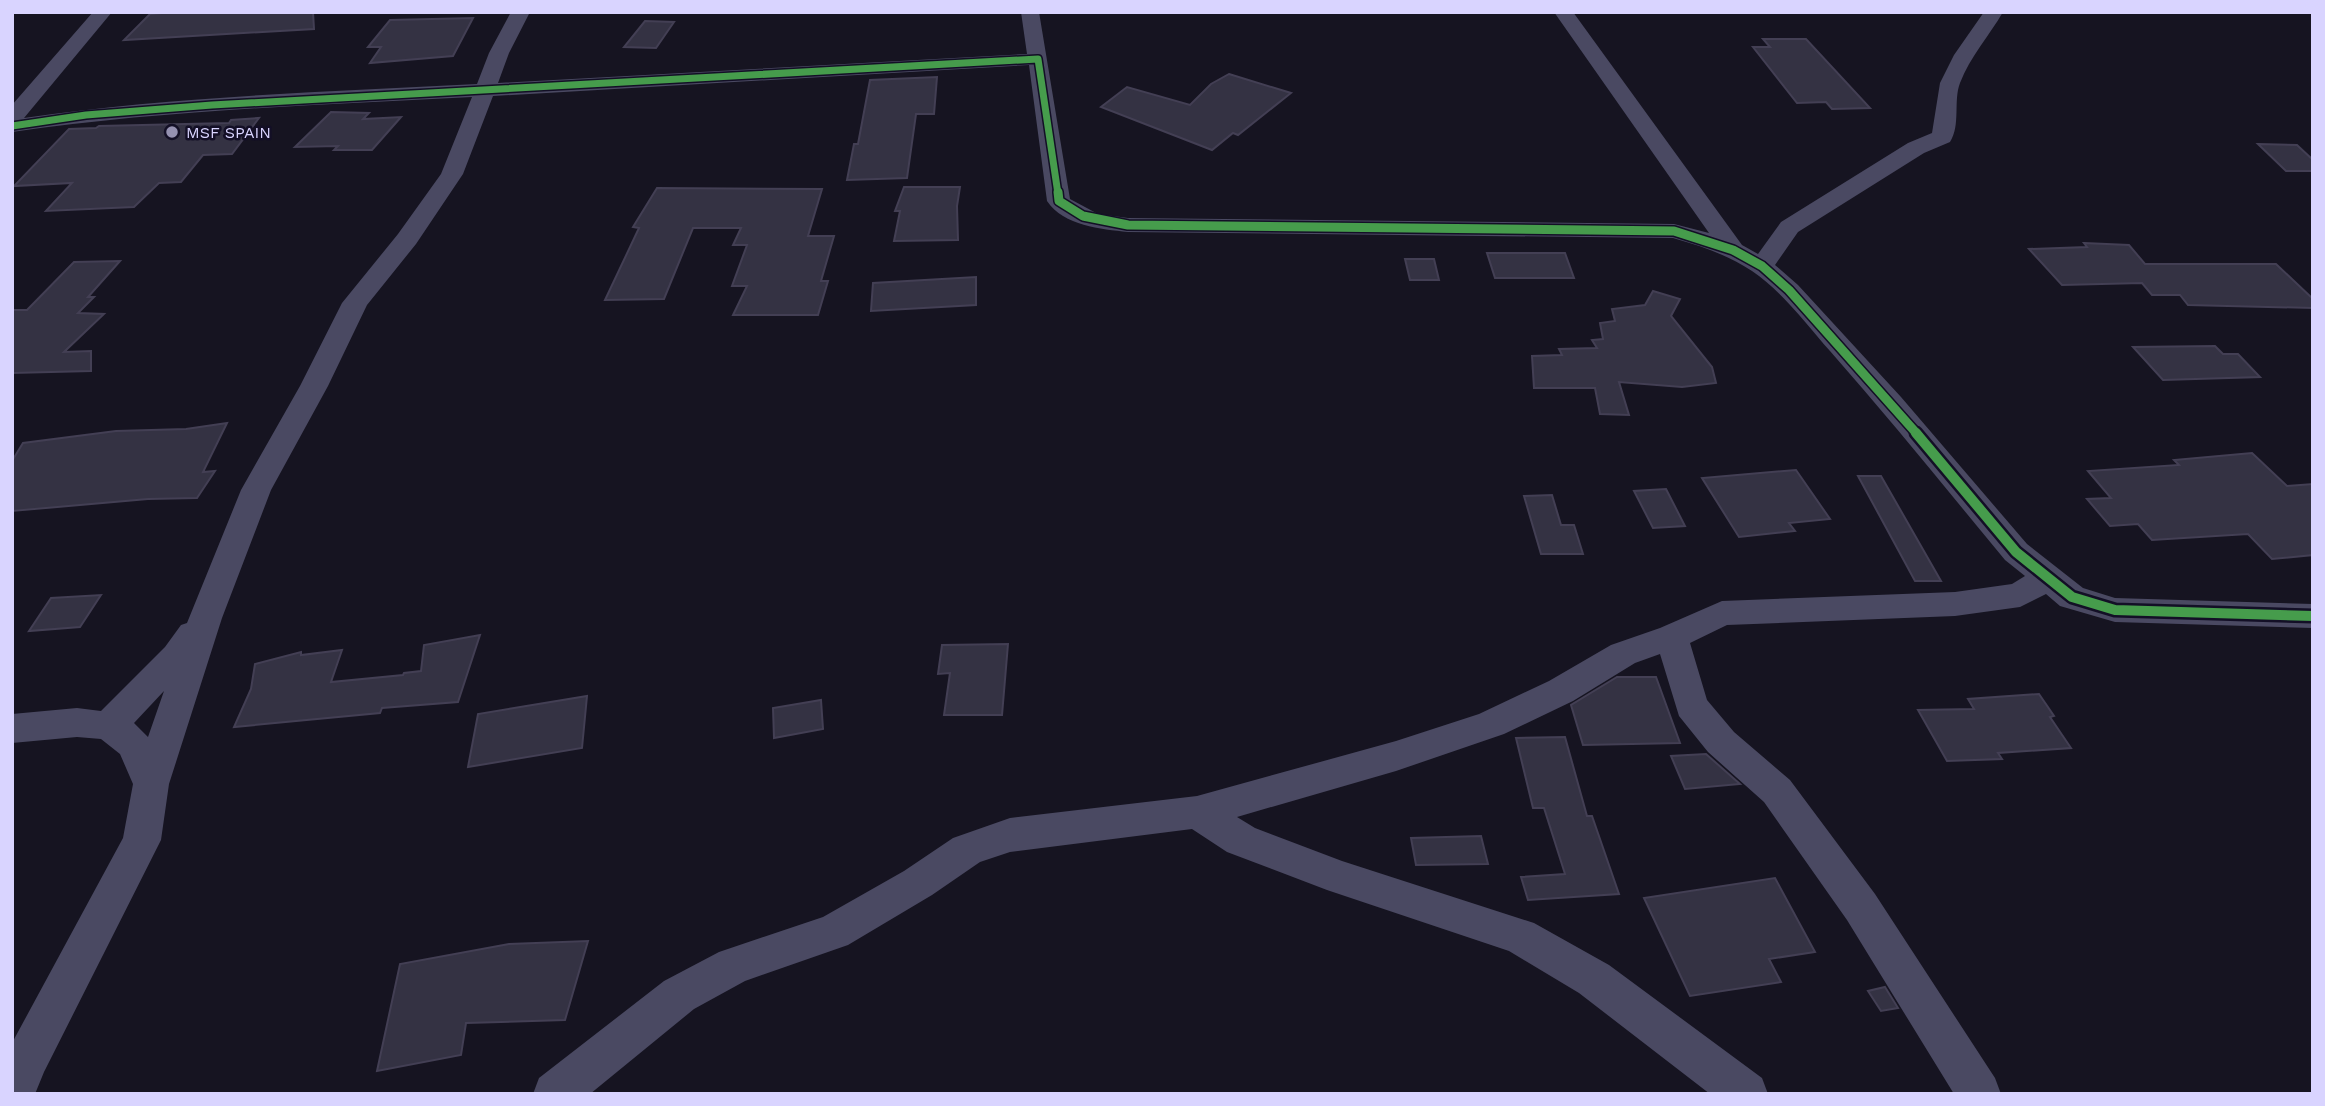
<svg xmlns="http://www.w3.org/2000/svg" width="2325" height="1106" font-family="'Work Sans',sans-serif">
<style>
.building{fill:#343243;stroke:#433f54;stroke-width:2}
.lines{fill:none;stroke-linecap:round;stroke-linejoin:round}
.minor{fill:#4a4962;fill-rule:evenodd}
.cycleway-far2-casing{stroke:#130f26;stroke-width:10}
.cycleway-far1-casing{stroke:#130f26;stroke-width:12}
.cycleway-casing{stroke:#130f26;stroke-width:15}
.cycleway-far2{stroke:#469c4c;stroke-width:7}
.cycleway-far1{stroke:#469c4c;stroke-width:9}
.cycleway{stroke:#469c4c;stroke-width:10}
.poi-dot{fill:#9591b1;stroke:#130f26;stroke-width:2.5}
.labels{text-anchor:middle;stroke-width:5;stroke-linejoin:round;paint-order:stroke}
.far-poi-label{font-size:16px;fill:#d9d4ff;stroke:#130f26;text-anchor:start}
</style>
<rect width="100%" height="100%" fill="#161421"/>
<g class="building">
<path d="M175 12H313L314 29 124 40 150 14Z"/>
<path d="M473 18 453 56 370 63 381 47H368L390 20Z"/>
<path d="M645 21 674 22 656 48 624 47Z"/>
<path d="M1763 39H1806L1870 108 1832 109 1826 102 1797 103 1753 47H1770Z"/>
<path d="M1229 74 1291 93 1238 135 1233 133 1212 150 1101 107 1127 87 1190 105 1211 84Z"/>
<path d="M937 77 934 114H916L907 178 847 180 854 144H858L870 80Z"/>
<path d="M331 112 369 113 363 119 401 117 372 150H334L338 146 295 147Z"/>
<path d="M259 118 232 154 203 155 181 182 159 183 134 207 46 211 72 183 14 186 69 129 96 128 99 126 229 123 231 120Z"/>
<path d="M2258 144 2297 145 2313 160V171H2286Z"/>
<path d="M904 187H960L957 206 958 240 894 241 900 211H895Z"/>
<path d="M657 188 822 189 808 236H834L821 281H828L818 315H733L747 286H732L747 245H733L741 228H693L664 299 605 300 639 228 633 227Z"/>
<path d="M2084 243 2129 245 2145 264H2276L2313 299V308L2188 305 2180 295H2152L2142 283 2062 285 2029 249 2087 247Z"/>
<path d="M1487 253H1565L1574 278H1495Z"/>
<path d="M1405 259H1434L1439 280H1410Z"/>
<path d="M120 261 88 297H94L78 313 104 314 64 352 91 351V371L12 373V310H27L74 262Z"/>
<path d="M976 277V305L871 311 873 283Z"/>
<path d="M1653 291 1680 299 1671 316 1712 367 1716 383 1682 387 1619 382 1629 415 1600 414 1595 388H1534L1532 356 1562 355 1559 349 1597 348 1592 340 1603 339 1600 323 1615 321 1612 309 1645 305Z"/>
<path d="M2215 346 2223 354H2238L2260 377 2163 380 2133 347Z"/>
<path d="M227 423 203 472 215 471 197 498 148 499 12 511V461L23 443 116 431 186 429Z"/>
<path d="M2252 453 2287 486 2313 484V555L2272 559 2248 534 2152 540 2138 524 2110 526 2087 499 2111 498 2088 471 2179 465 2174 460Z"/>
<path d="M1796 470 1830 519 1789 523 1795 531 1739 537 1702 478Z"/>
<path d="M1858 476H1881L1941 581H1915Z"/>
<path d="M1666 489 1685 526 1653 528 1634 491Z"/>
<path d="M1552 495 1561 525H1574L1583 554H1541L1524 496Z"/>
<path d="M101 595 80 627 29 631 51 598Z"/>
<path d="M480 635 458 702 382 708 380 713 234 727 251 689 255 664 301 652V655L342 650 331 682 403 675 404 673 421 671 424 645Z"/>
<path d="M1008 644 1002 715H944L950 673 938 674 942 645Z"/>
<path d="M1617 677H1656L1680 743 1583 745 1571 705Z"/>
<path d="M2039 694 2054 716 2050 717 2071 748 1998 753 2002 759 1947 761 1918 710 1974 709 1968 699Z"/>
<path d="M587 696 582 748 468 767 478 714Z"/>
<path d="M821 700 823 729 774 738 773 708Z"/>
<path d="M1565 737 1587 816H1592L1619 894 1528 900 1521 877 1565 874 1544 808H1533L1516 738Z"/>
<path d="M1706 754 1740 784 1685 789 1671 756Z"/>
<path d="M1481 836 1488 864 1416 865 1411 838Z"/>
<path d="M1775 878 1815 952 1769 959 1781 982 1690 996 1644 898Z"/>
<path d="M588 941 565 1020 466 1023 461 1055 377 1071 400 964 509 944Z"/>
<path d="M1885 987 1898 1008 1881 1011 1868 991Z"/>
</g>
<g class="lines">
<path class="minor" d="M93 12H112L24 118C174 96 326 92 477 84L489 53 511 12H530L509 53 498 83 1027 54 1021 12H1039L1070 199 1098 214 1128 218 1674 224 1709 233 1554 12H1573L1742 245 1758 254 1781 222 1908 143 1932 133 1940 83 1954 55 1984 12H2003C1989 36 1970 57 1960 83 1953 101 1961 125 1950 142L1924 153 1798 232 1775 265 1798 285 1901 397 2027 544 2083 588 2115 598 2313 604V628L2115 622 2060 606 2046 594 2020 607 1955 616 1727 625 1690 643 1707 700 1734 732 1790 780 1875 894 1995 1078 2001 1094H1954L1847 920 1764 802 1708 752 1679 716 1660 654 1635 663 1573 701 1504 734 1396 771 1237 817 1255 828 1342 861 1534 923 1609 965 1762 1078 1768 1094H1710L1579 993 1509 951 1327 890 1227 852 1192 829 1010 852 980 862 932 895 848 945 745 981 694 1009 590 1094H533L539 1078 664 981 719 952 823 917 904 871 953 838 1010 818 1197 796 1396 741 1479 714 1549 681 1611 645 1660 628 1722 601 1955 592 2012 584 2025 576 2005 560C1947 490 1890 419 1830 351 1806 324 1782 291 1752 271 1728 255 1701 246 1673 238L1128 232C1101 229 1064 226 1047 201L1029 65 493 96 463 174 416 244 367 305 328 386 271 490 222 618 169 784 161 840 44 1072 35 1094H12V1043L123 838 133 784 120 754 101 739 77 737 12 743V714L77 708 101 711 165 647 181 625 187 623 241 490 300 386 342 303 398 234 441 174 472 97C318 105 164 110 12 132V105ZM164 691 148 737 134 723Z"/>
<g class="cycleway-far2-casing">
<path id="cycleway-far2" d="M12 126 86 115 212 105 1038 59 1058 194"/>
</g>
<g class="cycleway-far1-casing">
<path id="cycleway-far1" d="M1058 192 1059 201 1083 216 1128 225 1674 231 1733 250 1762 266 1789 290 1918 435"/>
</g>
<g class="cycleway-casing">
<path id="cycleway" d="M1916 433 2016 552 2072 597 2115 610 2313 616"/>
</g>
<use href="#cycleway-far2" class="cycleway-far2"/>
<use href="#cycleway-far1" class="cycleway-far1"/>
<use href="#cycleway" class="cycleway"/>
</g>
<circle class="poi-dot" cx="172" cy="132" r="7"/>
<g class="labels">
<g class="far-poi-label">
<text x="186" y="138">MSF SPAIN</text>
</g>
</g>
<rect width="2325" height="1106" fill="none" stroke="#d9d4ff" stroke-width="28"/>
</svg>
